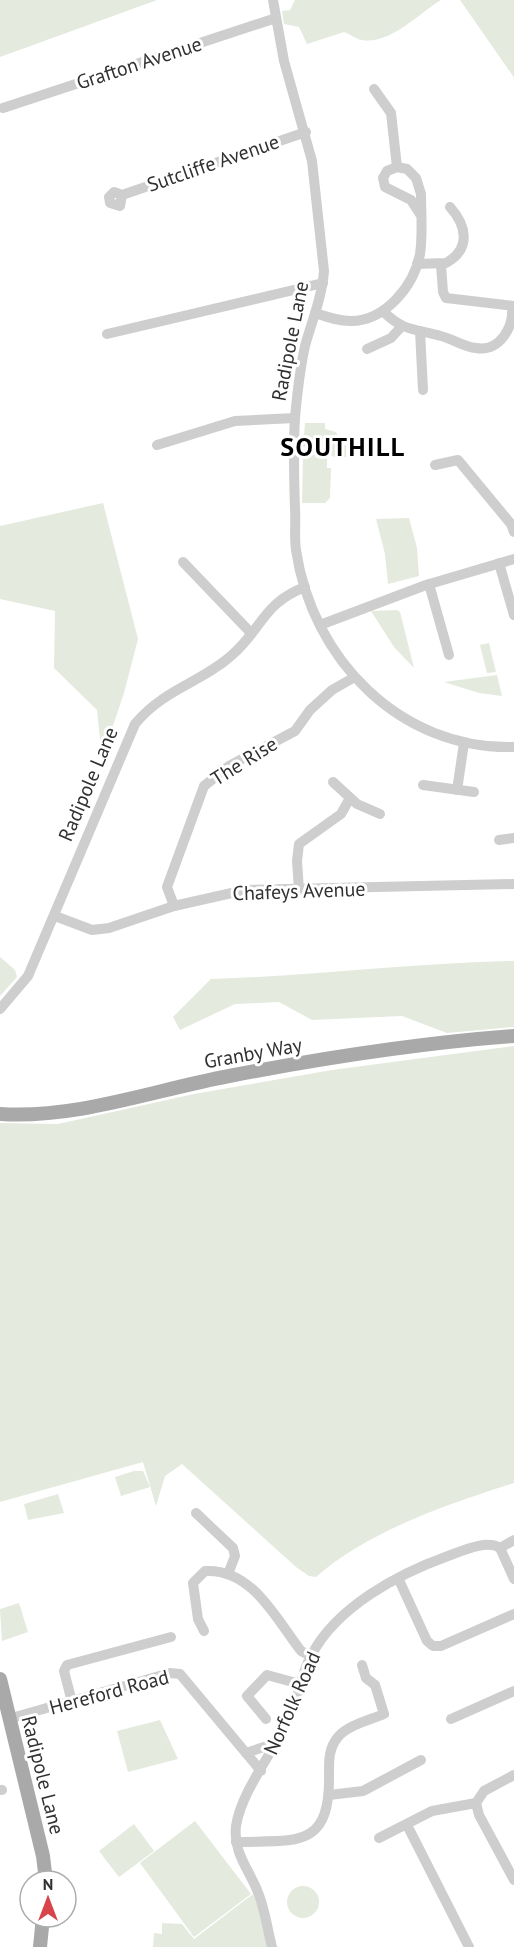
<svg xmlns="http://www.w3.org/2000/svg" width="514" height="1947" font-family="'PT Sans',sans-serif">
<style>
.green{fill:#e4eade}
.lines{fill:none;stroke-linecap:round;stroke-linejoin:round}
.minor{stroke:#cecece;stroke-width:10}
.major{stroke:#a9a9a9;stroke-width:14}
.labels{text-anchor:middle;stroke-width:6;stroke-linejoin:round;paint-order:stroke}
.street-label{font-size:20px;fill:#313131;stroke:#fff}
.district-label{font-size:26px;font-weight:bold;letter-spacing:1.5px;fill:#000;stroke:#fff}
</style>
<rect width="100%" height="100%" fill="#fff"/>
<g class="green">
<path d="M0 0H157L0 57Z"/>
<path d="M295 0H441C419 13 390 45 362 40 355 39 351 34 344 32L307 44 299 27 284 24 282 11 290 10Z"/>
<path d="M460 0H514V78L513 76Z"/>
<path d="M305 423H325V429L336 432 341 445H346V457H334L323 449 303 447Z"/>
<path d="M303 455H322L327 459V468H331L330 498 325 503H302Z"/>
<path d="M103 503 138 639 124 693 102 758 97 710 54 668 55 611 0 599V526Z"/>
<path d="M409 518 417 548 419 576 388 584 385 554 376 519Z"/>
<path d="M397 610 400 612 414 668 394 647 371 611Z"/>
<path d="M489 643 496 672 487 673 480 645Z"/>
<path d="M497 675 502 696 479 693 444 682Z"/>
<path d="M0 957 15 970 17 977 0 996Z"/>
<path d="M514 961V1027L447 1033 402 1016 312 1020 279 1002 235 1004 180 1030 173 1017 211 979C312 976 413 963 514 961Z"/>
<path d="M514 1046V1483C448 1504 368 1531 316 1577L309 1576 296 1567 182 1464 165 1476 156 1506 143 1462 0 1502V1123L58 1124 194 1094 332 1070Z"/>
<path d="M134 1471H143L150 1487 121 1496 115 1477Z"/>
<path d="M58 1494 64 1513 28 1520 24 1504Z"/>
<path d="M19 1603 28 1632 2 1641 0 1609Z"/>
<path d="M160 1720 178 1759 128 1772 117 1731Z"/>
<path d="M195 1821 251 1894 194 1937 140 1863Z"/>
<path d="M134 1824 154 1851 119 1877 99 1851Z"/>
<circle cx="303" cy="1902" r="16"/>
<path d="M253 1894 261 1915 268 1947H153L154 1933 162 1934V1923L182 1924 194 1939Z"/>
</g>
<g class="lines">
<g class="minor">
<path d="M273 0 284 61 312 161 324 271C322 297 312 321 305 346 300 369 297 395 295 418 293 448 294 478 295 509 296 522 294 536 296 550 312 659 400 750 514 747"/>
<path d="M374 89 391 113 397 167"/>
<path d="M3 108 276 18"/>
<path d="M122 195 120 206 110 203 109 197 114 192 122 195 306 132"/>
<path d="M417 264 446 263C471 249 467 226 450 207"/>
<path d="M441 265 443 292 446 298 514 306"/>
<path d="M383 311C402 331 416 329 441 336 453 339 464 347 476 348 500 352 514 327 512 306"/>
<path d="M315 313C327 317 338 321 351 321 385 321 414 286 420 254 423 235 421 213 421 194L416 178 407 169 397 167 387 171 383 178 385 187 411 200 420 214"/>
<path d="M420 331 423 390"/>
<path d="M107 334 323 283"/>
<path d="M367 349 391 338 401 327"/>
<path d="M157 445 235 421 295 418"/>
<path d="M435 465 458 460 511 524 514 532"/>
<path d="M183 562 251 633"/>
<path d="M499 563 514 615"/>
<path d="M429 584 449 655"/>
<path d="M320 625 426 585 514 559"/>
<path d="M333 782 357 804 380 814"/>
<path d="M423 785 474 792"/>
<path d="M457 790 464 743"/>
<path d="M499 840 514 838"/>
<path d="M299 890 297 861 299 844 341 814 350 798"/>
<path d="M174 906 167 887 204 786 229 766 295 731 310 710 332 690 353 678"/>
<path d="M55 916 92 930 109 928 174 906 245 890 514 884"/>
<path d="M0 1009 28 976 135 724C165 688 201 683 232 655 262 629 263 603 305 587"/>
<path d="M196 1513 233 1548 235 1556 228 1574"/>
<path d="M500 1548 514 1579"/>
<path d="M500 1548 514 1540"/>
<path d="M399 1580 427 1641 433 1646H441L514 1614"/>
<path d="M204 1631 198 1619 193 1583 205 1571C252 1568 276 1619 301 1651L311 1656"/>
<path d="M72 1702 64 1671 67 1665 171 1637"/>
<path d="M8 1719 170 1673 180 1674 261 1771"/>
<path d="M266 1719 247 1696 267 1675 300 1684"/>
<path d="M451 1719 514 1691"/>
<path d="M246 1753 276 1743"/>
<path d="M0 1790H2"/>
<path d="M329 1795 363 1791 421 1760"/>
<path d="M476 1803 479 1815 514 1880"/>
<path d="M476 1803 484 1791 514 1775"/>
<path d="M407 1825 469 1947"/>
<path d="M379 1838 432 1811 476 1803"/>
<path d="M236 1842C295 1840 330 1850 329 1776 329 1762 328 1749 338 1737 348 1725 370 1720 384 1714L375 1685 366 1678 362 1665"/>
<path d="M272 1947C267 1928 265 1908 257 1890 248 1868 233 1852 236 1826 241 1793 271 1755 286 1724 298 1703 299 1678 311 1656 336 1607 398 1574 448 1556 462 1551 487 1539 500 1548"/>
</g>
<g class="major">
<path d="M0 1114C77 1119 154 1090 229 1076 323 1058 419 1043 514 1036"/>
<path d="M0 1679 43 1856 46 1881"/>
<path d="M40 1947 43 1917"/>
</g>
</g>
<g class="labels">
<g class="street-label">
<text transform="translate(139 63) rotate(-18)" y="7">Grafton Avenue</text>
<text transform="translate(213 163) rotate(-19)" y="7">Sutcliffe Avenue</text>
<text transform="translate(290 341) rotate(-79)" y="7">Radipole Lane</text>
<text transform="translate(244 761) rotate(-32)" y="7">The Rise</text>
<text transform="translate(88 784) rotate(-67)" y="7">Radipole Lane</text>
<text transform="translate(299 891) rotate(-2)" y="7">Chafeys Avenue</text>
<text transform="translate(253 1053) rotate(-10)" y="7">Granby Way</text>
<text transform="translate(109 1692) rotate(-15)" y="7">Hereford Road</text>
<text transform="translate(292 1703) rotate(-66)" y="7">Norfolk Road</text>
<text transform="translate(43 1775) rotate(76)" y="7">Radipole Lane</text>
</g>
<g class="district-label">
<text x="343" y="456">SOUTHILL</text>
</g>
</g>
<g transform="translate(48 1899)"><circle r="28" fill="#ffffff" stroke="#adadad" stroke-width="1.5"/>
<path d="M0-4.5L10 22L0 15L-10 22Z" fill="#d7444c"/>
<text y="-9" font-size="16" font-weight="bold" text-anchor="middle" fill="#313131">N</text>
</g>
</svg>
